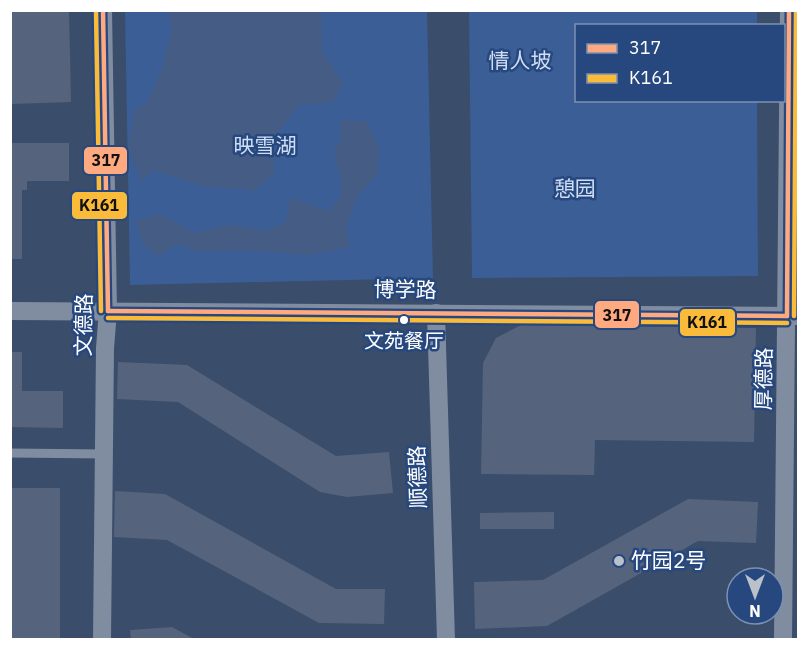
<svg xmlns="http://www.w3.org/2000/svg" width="809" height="650" font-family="'IBM Plex Sans','Noto Sans SC',sans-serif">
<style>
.green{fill:#3a5e95}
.water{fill:#455d84}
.building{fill:#55647c}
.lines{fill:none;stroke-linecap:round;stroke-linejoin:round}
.lane{stroke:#808da1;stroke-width:9}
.street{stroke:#808da1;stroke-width:18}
.bus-1-casing{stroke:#26487f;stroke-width:9}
.bus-2-casing{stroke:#26487f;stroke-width:9}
.bus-1{stroke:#ffa980;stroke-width:4.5}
.bus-2{stroke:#fbbb3a;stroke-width:4.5}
.bus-dot{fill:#fff;stroke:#26487f;stroke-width:2}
.poi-dot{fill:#bac1cb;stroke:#26487f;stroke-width:2}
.labels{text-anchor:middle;stroke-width:5;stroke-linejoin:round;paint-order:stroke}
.bus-label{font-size:20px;fill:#fff;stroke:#26487f}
.park-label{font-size:21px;fill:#cfdef5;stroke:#26487f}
.street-label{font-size:21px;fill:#fff;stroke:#26487f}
.poi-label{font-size:21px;fill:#fff;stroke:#26487f;text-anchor:start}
.line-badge{stroke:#26487f;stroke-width:2}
.pale-badge-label{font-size:16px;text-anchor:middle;font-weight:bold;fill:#111}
</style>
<rect width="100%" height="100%" fill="#3a4d6b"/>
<g class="green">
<path d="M125 11H427L433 278 130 285Z"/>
<path d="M469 11H757V25L576 26V100L757 101 758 276 472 278Z"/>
</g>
<g class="water">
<path d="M167 11H321L322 52 343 83 333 102 299 105 276 135 273 175 254 191 245 189 202 186 153 170 142 182 128 148 134 111 148 101 163 66 172 28Z"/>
<path d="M340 120 366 121 379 149 377 175 357 196 346 228 350 247 306 255 250 250 197 251 177 244 159 256 143 245 136 221 160 214 195 233 229 225 266 231 286 222 290 198 329 211 341 197 340 173 334 155 341 137Z"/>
</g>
<g class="building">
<path d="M10 10H69L71 102 10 104Z"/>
<path d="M10 143H69V181H27V190H22V259H10Z"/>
<path d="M521 325 756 328 754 442 595 440 594 475 481 474 483 363 496 338Z"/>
<path d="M10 352H22V391H63V428L10 427Z"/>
<path d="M118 362 187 365 336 456 389 452 393 493 347 497 320 492 178 402 117 399Z"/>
<rect x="10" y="488" width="50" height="151"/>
<path d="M115 491 165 494 336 589H385L384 624 319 623 167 540 114 537Z"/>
<path d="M688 499 758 502 756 543 698 541 547 626 475 629 474 582 543 580Z"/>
<path d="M554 512V529H480V513Z"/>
<path d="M172 627 194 639H131L130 630Z"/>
</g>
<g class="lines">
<path class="lane" d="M10 453 105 454"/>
<g class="street">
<path d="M10 311 798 316"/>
<path d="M436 313 446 640"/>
<path d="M102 640 105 348 108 311 103 10"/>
<path d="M783 640 789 10"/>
</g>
<g class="bus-1-casing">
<g id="bus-1">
<path d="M103 10 108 311"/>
<path d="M108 311 787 316"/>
<path d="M787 316 789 10"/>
</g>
</g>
<g class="bus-2-casing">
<g id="bus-2">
<path d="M96 10 101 311"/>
<path d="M794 316 796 10"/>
<path d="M108 318 787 323"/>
</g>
</g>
<use href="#bus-1" class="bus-1"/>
<use href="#bus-2" class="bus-2"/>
</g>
<circle class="bus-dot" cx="404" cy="320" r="5"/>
<circle class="poi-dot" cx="619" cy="561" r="6"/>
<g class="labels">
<g class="bus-label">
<text x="404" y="348">文苑餐厅</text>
</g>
<g class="park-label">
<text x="520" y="68">情人坡</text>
<text x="265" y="153">映雪湖</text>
<text x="575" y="196">憩园</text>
</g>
<g class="street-label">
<text transform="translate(405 290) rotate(1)" y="7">博学路</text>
<text transform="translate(84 325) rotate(-89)" y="7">文德路</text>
<text transform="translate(764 379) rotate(-89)" y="7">厚德路</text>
<text transform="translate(418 477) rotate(-92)" y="7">顺德路</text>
</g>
<g class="poi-label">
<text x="631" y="568">竹园2号</text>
</g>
</g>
<g class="line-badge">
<rect x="83" y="146" width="45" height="29" rx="6" fill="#ffa980"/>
<rect x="71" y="191" width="57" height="29" rx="6" fill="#fbbb3a"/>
<rect x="594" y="300" width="46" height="29" rx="6" fill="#ffa980"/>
<rect x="679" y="308" width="57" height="29" rx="6" fill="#fbbb3a"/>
</g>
<g class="pale-badge-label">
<text x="106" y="166">317</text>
<text x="99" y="211">K161</text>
<text x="617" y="321">317</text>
<text x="707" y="328">K161</text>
</g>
<rect width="809" height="650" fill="none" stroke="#ffffff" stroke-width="24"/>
<rect x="575" y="24" width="210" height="78" fill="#26487f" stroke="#7d91b2" stroke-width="1.5"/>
<rect x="587" y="44" width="30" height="9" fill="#ffa980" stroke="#7d91b2" stroke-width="1.5"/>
<text x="629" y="54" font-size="18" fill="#ffffff">317</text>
<rect x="587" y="74" width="30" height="9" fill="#fbbb3a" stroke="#7d91b2" stroke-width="1.5"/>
<text x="629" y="84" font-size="18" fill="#ffffff">K161</text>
<g transform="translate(755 596) rotate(180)"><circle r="28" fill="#26487f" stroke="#7d91b2" stroke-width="1.5"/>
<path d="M0-4.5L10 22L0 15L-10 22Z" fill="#bac1cb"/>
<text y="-9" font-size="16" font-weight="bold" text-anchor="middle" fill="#ffffff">N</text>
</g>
</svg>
